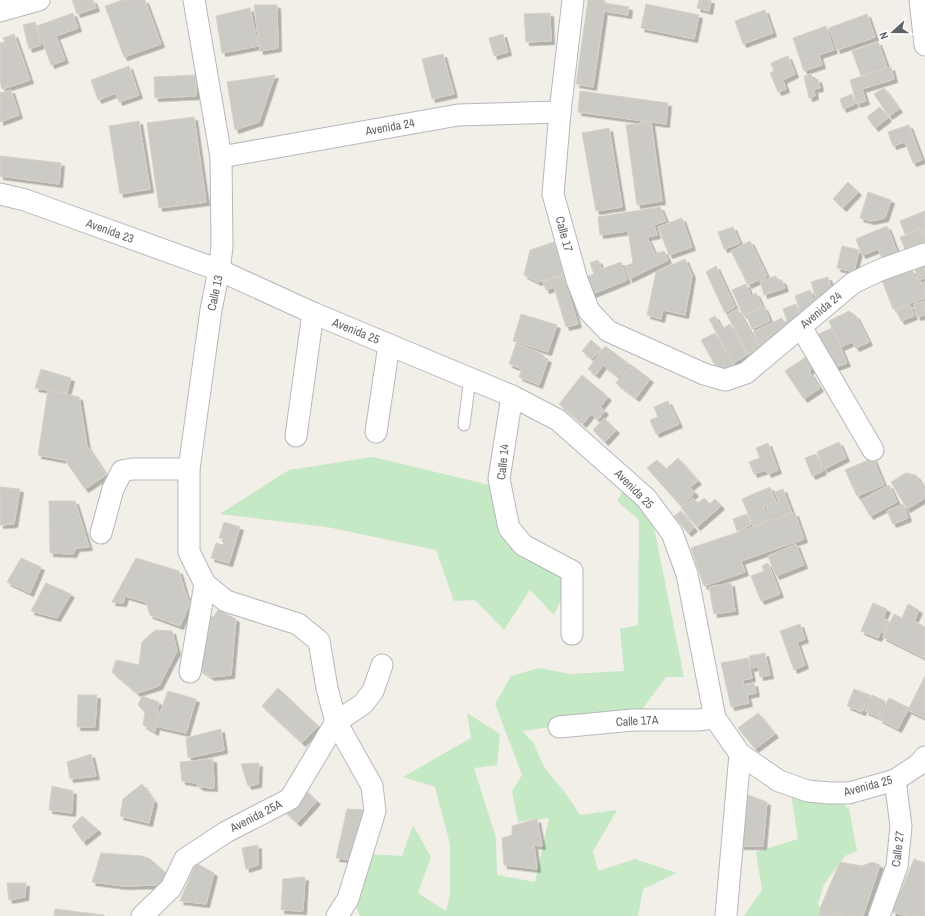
<svg xmlns="http://www.w3.org/2000/svg" width="925" height="916" font-family="'Archivo Narrow',sans-serif">
<style>
.green{fill:#c5e8c5}
.building{fill:#cccac5;stroke:#d6d1c6;filter:url(#shadow)}
.lines{fill:none;stroke-linecap:round;stroke-linejoin:round}
.lane-casing{stroke:#b5b8bc;stroke-width:13}
.street-casing{stroke:#b5b8bc;stroke-width:23}
.lane{stroke:#fff;stroke-width:11}
.street{stroke:#fff;stroke-width:21}
.labels{text-anchor:middle;stroke-width:4;stroke-linejoin:round;paint-order:stroke}
.street-label{font-size:12px;fill:#5f6368;stroke:#fff}
</style>
<defs>
<filter id="shadow"><feDropShadow dx="3.5" dy="3.5" stdDeviation="0" flood-color="#0004"/></filter>
</defs>
<rect width="100%" height="100%" fill="#f1efe8"/>
<g class="green">
<path d="M373 457 498 487 509 542 572 577 554 615 530 590 504 630 475 600 454 601 436 550 327 527 220 514 289 470Z"/>
<path d="M623 491 652 517 684 677H666L638 715 522 731 533 742 544 767 566 794 580 815 617 810 593 851 598 871 635 859 677 873 643 889 638 916H360L354 901 370 854 402 856 413 825 431 857 418 893 446 911 450 895V844L435 787 403 777 471 738 467 713 500 734 497 765 474 768 496 838 497 875 535 882 549 818 518 822 512 791 522 775 495 704 511 676 539 668 570 674 624 671 620 629 638 625 639 520 617 501Z"/>
<path d="M829 792 849 809 857 851 845 856 824 884 818 903 823 916H744L762 890 756 852 798 839 791 794Z"/>
</g>
<g class="building">
<path d="M72 0H93L96 8 77 14Z"/>
<path d="M123 0H145L161 44 124 57 105 6Z"/>
<path d="M588 0H605L604 3 629 7 628 15 604 11 593 87 576 84Z"/>
<path d="M699 0H711L709 11 697 8Z"/>
<path d="M646 4 699 15 694 39 641 28Z"/>
<path d="M254 5H277L278 48 260 51Z"/>
<path d="M250 8 258 46 222 53 216 16Z"/>
<path d="M765 10 773 33 743 44 735 21Z"/>
<path d="M73 13 78 28 56 36 65 60 51 65 37 26Z"/>
<path d="M550 13 551 41 526 42 524 14Z"/>
<path d="M867 14 875 37 837 50 829 28Z"/>
<path d="M35 22 41 45 29 49 23 25Z"/>
<path d="M826 26 834 50 819 55 822 65 804 71 793 38Z"/>
<path d="M14 34 30 80 2 89 0 81V43L5 42 3 38Z"/>
<path d="M503 34 508 52 494 56 489 38Z"/>
<path d="M878 42 887 67 861 76 852 51Z"/>
<path d="M443 54 454 94 432 99 422 59Z"/>
<path d="M788 56 795 74 783 80 786 89 778 92 770 73 774 71 771 63Z"/>
<path d="M129 66 139 95 119 102 116 93 98 100 91 80Z"/>
<path d="M891 67 894 79 862 89 866 101 857 104 850 80Z"/>
<path d="M811 74 813 80 818 79 820 88 814 89 815 96 809 98 804 76Z"/>
<path d="M196 75V96L155 98 154 77Z"/>
<path d="M275 75 259 122 235 130 227 82Z"/>
<path d="M884 88 899 109 889 116 874 94Z"/>
<path d="M11 90 19 115 0 122V93Z"/>
<path d="M580 91 668 103 666 124 578 112Z"/>
<path d="M852 94 855 104 843 109 840 99Z"/>
<path d="M880 107 888 118 875 128 867 117Z"/>
<path d="M194 117 206 202 159 208 147 123Z"/>
<path d="M139 121 150 189 120 194 109 126Z"/>
<path d="M651 122 662 201 637 205 626 125Z"/>
<path d="M909 125 922 160 913 163 905 142 893 146 888 132Z"/>
<path d="M609 128 622 207 596 211 582 133Z"/>
<path d="M0 156 61 163 59 184 0 176Z"/>
<path d="M848 182 858 192 843 208 833 199Z"/>
<path d="M868 192 891 200 885 218 871 221 860 218Z"/>
<path d="M660 207 666 221 654 225 657 235 647 237 655 254 664 251 668 260 629 279 625 266 633 263 628 231 600 235 598 217Z"/>
<path d="M925 211V233L923 227 905 234 900 221Z"/>
<path d="M682 218 692 247 669 255 658 227Z"/>
<path d="M887 226 897 252 882 258 878 249 862 255 856 239Z"/>
<path d="M733 227 740 243 724 249 718 232Z"/>
<path d="M922 229 925 236V247L907 254 900 237Z"/>
<path d="M750 241 767 276 748 285 731 251Z"/>
<path d="M554 242 564 274 538 282 524 275 530 250Z"/>
<path d="M842 246 859 250 854 272 837 268Z"/>
<path d="M685 259 692 275 685 315 663 310 661 319 647 315 656 272Z"/>
<path d="M598 260 602 269 621 262 627 280 590 295 583 278 594 274 590 263Z"/>
<path d="M716 266 735 307 725 313 706 272Z"/>
<path d="M925 266V278L918 280 915 269Z"/>
<path d="M912 270 918 284 925 282V298L893 309 882 280Z"/>
<path d="M563 276 578 324 566 327 554 287 546 290 543 282Z"/>
<path d="M776 276 778 281 782 280 785 288 764 295 760 281Z"/>
<path d="M828 277 834 295 817 301 811 282Z"/>
<path d="M746 284 751 296 756 293 762 306 743 315 732 290Z"/>
<path d="M810 290 818 311 802 317 795 296Z"/>
<path d="M925 301V315L917 317 914 304Z"/>
<path d="M796 304 802 322 789 327 783 309Z"/>
<path d="M910 305 914 316 901 321 896 310Z"/>
<path d="M764 307 770 321 752 329 746 314Z"/>
<path d="M737 309 759 348 748 354 727 315Z"/>
<path d="M849 311 856 316 869 342 856 348 852 342 841 347 829 321Z"/>
<path d="M521 314 557 325 548 352 513 341Z"/>
<path d="M715 316 722 329 730 324 747 355 733 363 709 319Z"/>
<path d="M782 318 789 331 760 346 753 332Z"/>
<path d="M832 328 847 363 836 367 812 337Z"/>
<path d="M715 333 734 366 720 374 701 340Z"/>
<path d="M591 340 601 349 592 359 582 351Z"/>
<path d="M516 344 541 353 539 356 548 359 539 385 519 377 522 369 509 364Z"/>
<path d="M605 346 628 363 618 377 603 365 596 375 588 369Z"/>
<path d="M809 355 816 366 809 371 820 388 804 399 785 371Z"/>
<path d="M630 364 650 379 636 398 616 383Z"/>
<path d="M41 369 71 378 67 393 35 388Z"/>
<path d="M582 375 608 397 600 407 605 411 598 420 591 414 583 424 559 404Z"/>
<path d="M48 390 79 397 87 446 106 475 85 489 65 460 38 455Z"/>
<path d="M668 401 679 424 656 434 650 420 658 417 654 407Z"/>
<path d="M604 418 616 430 605 442 593 430Z"/>
<path d="M839 442 846 458 824 469 817 452Z"/>
<path d="M768 443 778 470 768 474 766 470 754 474 749 462 760 458 756 448Z"/>
<path d="M816 454 823 471 812 476 805 458Z"/>
<path d="M678 458 698 481 690 487 695 493 681 506 647 468 657 460 666 469Z"/>
<path d="M873 458 884 485 857 496 845 470Z"/>
<path d="M906 473 916 475 925 491V498L907 509 891 482Z"/>
<path d="M889 485 897 502 870 516 861 500Z"/>
<path d="M0 487 20 489 14 524 0 525Z"/>
<path d="M770 487 776 502 763 506 769 520 753 526 742 499Z"/>
<path d="M783 489 792 513 771 521 766 506 779 501 775 492Z"/>
<path d="M693 498 698 503 704 498 710 504 715 499 721 506 697 527 681 508Z"/>
<path d="M49 501H75L89 547 76 548 73 554 50 553Z"/>
<path d="M903 504 908 518 893 524 887 511Z"/>
<path d="M681 511 694 528 688 533 674 516Z"/>
<path d="M795 513 804 539 741 561 745 572 704 586 691 548Z"/>
<path d="M747 514 751 525 737 531 733 519Z"/>
<path d="M224 522 240 527 229 563 211 558 216 543 223 545 225 539 219 538Z"/>
<path d="M796 544 804 565 776 576 768 556Z"/>
<path d="M21 558 41 567 30 593 7 582Z"/>
<path d="M136 558 179 571 185 592 190 603 180 626 150 615 146 602 125 596 123 603 112 602Z"/>
<path d="M768 563 780 594 761 601 751 576 764 571 762 566Z"/>
<path d="M46 583 71 594 57 618 31 611Z"/>
<path d="M731 583 735 611 714 614 709 587Z"/>
<path d="M873 603 887 609 883 618 889 621 884 633 881 632 878 638 861 631Z"/>
<path d="M908 604 919 610 914 621 925 627V658L883 637 894 614 902 618Z"/>
<path d="M218 610 236 619 231 675 211 677 198 668 207 619 214 616Z"/>
<path d="M800 624 805 639 797 642 805 665 794 670 780 631Z"/>
<path d="M155 630 172 631 177 651 159 686 137 693 112 672 116 660 139 665 142 642Z"/>
<path d="M765 653 770 675 760 677 758 666 751 668 749 656Z"/>
<path d="M748 658 752 678 743 680 744 685 754 683 756 693 747 695 749 703 731 707 721 663Z"/>
<path d="M925 676V718L908 710Z"/>
<path d="M278 688 318 726 302 743 262 706Z"/>
<path d="M854 689 870 695 862 712 847 706Z"/>
<path d="M168 691 196 699 186 733 155 726Z"/>
<path d="M78 695H97L95 727H77Z"/>
<path d="M872 695 885 701 878 717 865 711Z"/>
<path d="M142 696 159 702 155 732 143 725 145 712 138 705Z"/>
<path d="M889 698 909 708 898 729 879 719Z"/>
<path d="M758 713 775 734 755 749 738 728Z"/>
<path d="M221 729 224 750 188 758 186 738Z"/>
<path d="M91 754 96 776 70 779 67 762Z"/>
<path d="M213 759 214 788 200 787 195 783 182 781 180 762Z"/>
<path d="M259 763 258 784 248 786 241 764Z"/>
<path d="M142 784 154 801 149 823 120 816 123 799Z"/>
<path d="M52 786 73 791 72 813 49 810Z"/>
<path d="M304 789 317 801 297 823 284 811Z"/>
<path d="M748 795 767 802 763 846H740Z"/>
<path d="M347 809 366 810 355 860 336 858Z"/>
<path d="M82 816 98 830 83 842 72 826Z"/>
<path d="M537 819 542 846 534 845 537 869 504 865 502 838 512 835V826Z"/>
<path d="M258 845V865L246 869 242 848Z"/>
<path d="M101 853 142 856 150 859 167 874 161 885 124 886 92 882Z"/>
<path d="M914 859 925 863V916H908L892 912Z"/>
<path d="M840 862 862 866 872 862 880 865 863 916H844L821 906Z"/>
<path d="M196 863 214 873 206 904 180 901Z"/>
<path d="M305 877 303 911 281 910 283 879Z"/>
<path d="M7 883H26L25 897 9 900Z"/>
<path d="M821 906 844 916H819Z"/>
<path d="M55 909 104 915V916H54Z"/>
</g>
<g class="lines">
<g class="lane-casing">
<path id="lane" d="M464 425 470 378"/>
</g>
<g class="street-casing">
<g id="street">
<path d="M194 0 221 157 222 247 219 270 211 310 189 469V552L205 584 226 601 298 624 319 641 327 688 336 722 372 786 375 811 348 899 337 916"/>
<path d="M573 0 560 112 553 194 577 280 589 311 608 331 704 374 725 380 746 373 853 283 880 270 925 254"/>
<path d="M920 0 925 45"/>
<path d="M0 11 39 0"/>
<path d="M221 157 458 115 560 112"/>
<path d="M0 194 25 200 219 270 313 313 512 396 558 420 646 498 672 533 687 574 715 718 740 754 779 781 808 791 829 793H849L895 780 918 765 925 757"/>
<path d="M801 327 873 450"/>
<path d="M512 396 499 479 509 528 523 545 572 571V634"/>
<path d="M376 432 389 345"/>
<path d="M296 436 313 313"/>
<path d="M101 533 113 489 122 471 132 469H189"/>
<path d="M190 672 205 584"/>
<path d="M559 727 633 720H698L715 718"/>
<path d="M142 916 171 888 185 859 226 832 290 799 336 722 363 704 373 691 382 665"/>
<path d="M726 916 740 754"/>
<path d="M879 916 897 866 901 826 895 780"/>
</g>
</g>
<use href="#lane" class="lane"/>
<use href="#street" class="street"/>
</g>
<g class="labels">
<g class="street-label">
<text transform="translate(390 127) rotate(-10)" y="4">Avenida 24</text>
<text transform="translate(110 231) rotate(20)" y="4">Avenida 23</text>
<text transform="translate(564 234) rotate(75)" y="4">Calle 17</text>
<text transform="translate(215 293) rotate(-78)" y="4">Calle 13</text>
<text transform="translate(821 310) rotate(-40)" y="4">Avenida 24</text>
<text transform="translate(356 331) rotate(22)" y="4">Avenida 25</text>
<text transform="translate(503 462) rotate(-84)" y="4">Calle 14</text>
<text transform="translate(634 489) rotate(45)" y="4">Avenida 25</text>
<text transform="translate(637 721) rotate(-3)" y="4">Calle 17A</text>
<text transform="translate(868 786) rotate(-15)" y="4">Avenida 25</text>
<text transform="translate(256 816) rotate(-27)" y="4">Avenida 25A</text>
<text transform="translate(898 849) rotate(-83)" y="4">Calle 27</text>
</g>
</g>
<g transform="translate(893 32) rotate(249)" stroke="#ffffff" stroke-width="3" paint-order="stroke">
<path d="M0-3L7 15L0 10L-7 15Z" fill="#5f6368"/>
<text y="-6" font-size="11" font-weight="bold" text-anchor="middle" fill="#5f6368">N</text>
</g>
</svg>
